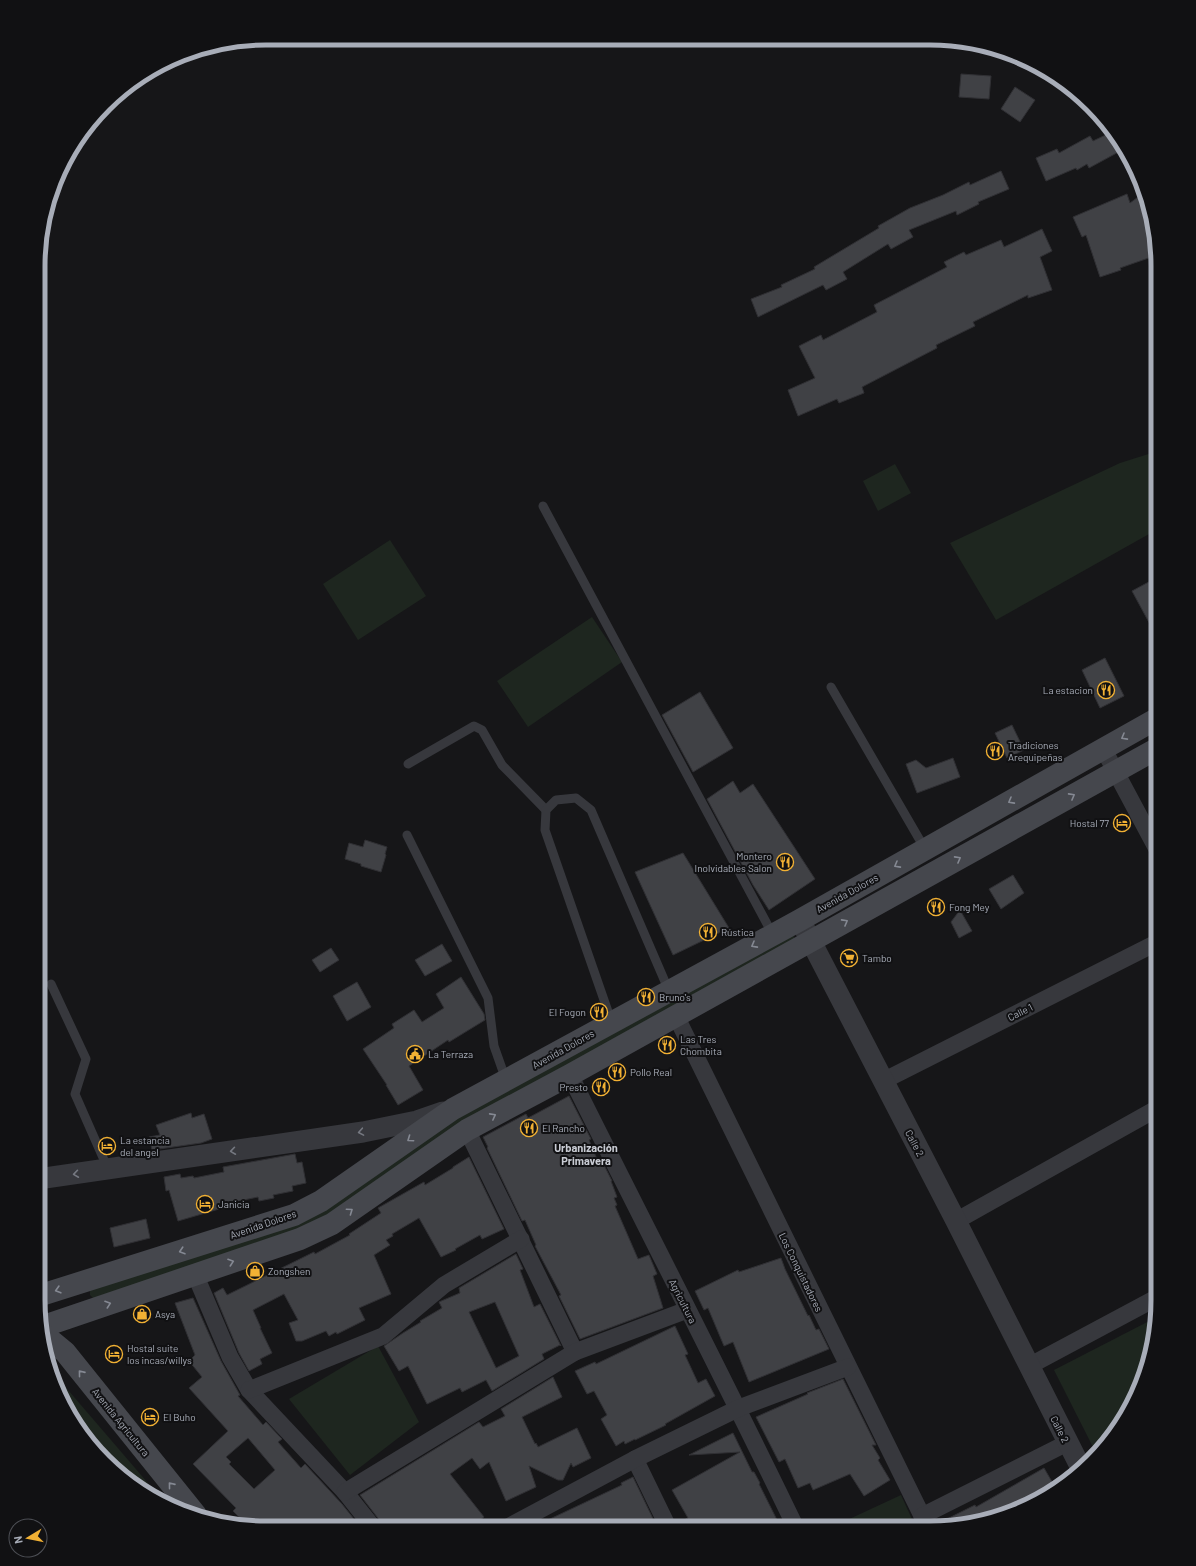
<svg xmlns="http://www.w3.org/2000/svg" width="1196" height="1566" font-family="Barlow,sans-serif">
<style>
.green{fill:#1e261f}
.building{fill:#404145;stroke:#303034;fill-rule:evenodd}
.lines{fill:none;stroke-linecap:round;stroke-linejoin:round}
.service{stroke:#37383d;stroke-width:9}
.minor{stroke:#37383d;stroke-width:17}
.tertiary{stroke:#37383d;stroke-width:21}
.secondary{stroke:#45474d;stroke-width:22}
.oneway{stroke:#858993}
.oneway2{stroke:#757881}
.labels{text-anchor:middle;stroke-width:4;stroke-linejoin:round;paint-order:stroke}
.poi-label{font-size:10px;fill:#a8adb8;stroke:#111113;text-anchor:start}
.street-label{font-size:10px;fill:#a8adb8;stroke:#111113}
.neighbourhood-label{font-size:11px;font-weight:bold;fill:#c9ccd4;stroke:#111113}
.rim{fill:none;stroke:#a8adb8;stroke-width:5}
</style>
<rect width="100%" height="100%" fill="#161618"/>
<g class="green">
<path d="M1158 451V529L996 620 950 543 1120 463Z"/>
<path d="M895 464 911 493 878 511 863 481Z"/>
<path d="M390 540 426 596 358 640 323 584Z"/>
<path d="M592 617 622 662 528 727 497 681Z"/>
<path d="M793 935 797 943 328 1217 299 1233 95 1300 90 1295V1288L296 1222 458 1116Z"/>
<path d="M1157 1317 1146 1373 1119 1427 1096 1453 1054 1370Z"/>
<path d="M378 1346 419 1422 350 1475 289 1399Z"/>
<path d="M50 1369 159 1496 162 1502 139 1489 95 1450 62 1401Z"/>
<path d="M901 1495 916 1528H830Z"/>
</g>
<g class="building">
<path d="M961 74 991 76 989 99 959 97Z"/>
<path d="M1015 87 1035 100 1020 122 1001 109Z"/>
<path d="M1112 132 1124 149 1089 168 1087 164 1077 170 1076 168 1046 181 1036 158 1057 149 1059 153 1090 136 1093 141Z"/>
<path d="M1001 171 1009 189 978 202 979 204 957 215 956 211 909 230 913 237 891 249 888 244 843 272 847 279 826 290 823 285 758 317 751 299 782 287 781 285 815 269 814 267 879 228 878 226 910 208 943 195 969 182 970 185Z"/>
<path d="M1145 192 1150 207 1157 255 1120 268 1121 270 1100 277 1086 235 1082 237 1073 217 1127 194 1130 203Z"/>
<path d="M1042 229 1052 251 1040 257 1052 290 1028 298V295L973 322 975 326 936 345 937 348 862 387 864 393 839 403 837 399 798 416 788 390 815 378 799 346 821 335 823 340 877 312 874 305 947 267 944 262 964 252 966 255 1001 240 1004 247Z"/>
<path d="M1158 577V639L1132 591Z"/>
<path d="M1105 658 1124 696 1100 708 1082 670Z"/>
<path d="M700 692 733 748 693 772 662 715Z"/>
<path d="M1012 725 1024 750 1007 758 995 733Z"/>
<path d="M953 758 960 777 917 793 906 764 916 760 926 768Z"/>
<path d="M733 781 740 793 753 784 815 879 769 910 753 885 707 799Z"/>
<path d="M365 840 387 847 385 854 386 855 381 872 361 866V864L345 859 349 843 363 847Z"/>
<path d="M683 853 729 928 673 955 635 872Z"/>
<path d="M1013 875 1024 893 1001 909 989 889Z"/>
<path d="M960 910 972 931 959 938 951 922Z"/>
<path d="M442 944 452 961 425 976 415 960Z"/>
<path d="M331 948 339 960 320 972 312 960Z"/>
<path d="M461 977 484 1014 485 1020 449 1042 448 1040 409 1066 423 1090 398 1105 386 1085H387L363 1049 394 1028 392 1024 414 1010 422 1022 444 1008 436 994Z"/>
<path d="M357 982 371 1007 347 1021 333 996Z"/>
<path d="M569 1096 591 1139 589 1140 599 1164 603 1163 612 1181H611L617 1197 614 1198 617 1205 615 1206 638 1259 649 1255 657 1274 653 1276 663 1308 580 1339 559 1296 561 1295 535 1246 536 1245 525 1220 522 1221 487 1148 488 1147 483 1137 526 1114 528 1118Z"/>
<path d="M191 1113 192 1118 204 1114 212 1139 201 1143 152 1150 149 1137 160 1135 156 1125Z"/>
<path d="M295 1154 297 1163 302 1162 306 1183 292 1186 293 1191 273 1195 274 1198 259 1201 258 1197 229 1203V1204L218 1206 219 1209 178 1221 169 1190 166 1191 164 1177 180 1174 181 1178 193 1176 194 1178 224 1172 223 1167Z"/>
<path d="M469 1157 504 1229 482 1239 480 1235 455 1249 456 1250 441 1257 419 1218 392 1234 393 1236 386 1240 390 1245 374 1255 391 1294 359 1308 365 1320 337 1334 336 1332 329 1336 326 1331 302 1341H296L289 1323 298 1320 284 1294 253 1310 261 1328H260L272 1353 260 1359 262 1364 249 1371 239 1353 214 1293 223 1288 227 1295 314 1252 315 1254 350 1235 349 1234 381 1213 378 1208 424 1182 425 1185 453 1168V1167Z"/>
<path d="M146 1219 150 1238 114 1247 110 1228Z"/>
<path d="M516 1254 523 1269 520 1270 534 1307 540 1304 561 1346 560 1345 542 1354 544 1359 492 1391 486 1380 462 1392 460 1388 427 1404 408 1366 399 1371 384 1346 403 1333 421 1322 420 1321 442 1308 439 1302 460 1293 459 1288ZM495 1302 519 1356 496 1368 469 1312Z"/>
<path d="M781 1258 785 1269 808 1316 809 1315 816 1330 819 1329 829 1349 749 1382 733 1342 724 1346 708 1308 704 1310 695 1291 738 1270 739 1272Z"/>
<path d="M193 1298 221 1361 240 1395 238 1396 263 1425 266 1422 282 1439 278 1442 301 1468 305 1464 342 1504 354 1519 346 1526 232 1525 240 1518 233 1511 236 1508 193 1464 228 1431 189 1388 202 1377 189 1361 195 1355 175 1303ZM248 1438 275 1470 254 1489 229 1464 231 1462 226 1457Z"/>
<path d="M675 1326 688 1354 685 1355 698 1383 706 1379 715 1396 665 1424 666 1425 635 1440V1439L625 1444 624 1441 616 1446 601 1419 607 1415 594 1391 587 1394 575 1371 595 1362 596 1364Z"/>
<path d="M553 1377 562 1397 522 1417 535 1444 536 1443 538 1447 577 1428 591 1458 573 1467 571 1463 563 1480H558L529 1466 536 1487 506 1501 489 1462 480 1469 472 1458 450 1474 484 1517 472 1527 384 1526 360 1495 479 1422 483 1427 505 1416 501 1409Z"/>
<path d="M843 1379 876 1445H872L880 1458 878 1460 890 1480 864 1496 850 1474 813 1490 810 1483 798 1488 785 1459 779 1462 756 1417 808 1394 807 1393Z"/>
<path d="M733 1433 752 1472H754L760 1483 759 1484 781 1528 678 1527 677 1523 688 1518 672 1490 740 1452 689 1455Z"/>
<path d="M1044 1468 1055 1487 1014 1511 989 1520 986 1517 982 1519 983 1521 938 1527 937 1524 975 1505 976 1507Z"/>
<path d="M633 1477 657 1527H609L606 1521 594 1527H533L622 1485 621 1483Z"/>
</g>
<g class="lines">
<g class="service">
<path d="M543 506 773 935"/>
<path d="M831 687 925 849"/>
<path d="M408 764 474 726 482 730 502 765 546 810"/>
<path d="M407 835 488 998 494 1046 506 1080"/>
<path d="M51 984 86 1059 75 1094 108 1169"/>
<path d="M612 1023 545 830 546 810 556 800 576 798 591 810 669 991"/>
</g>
<g class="minor">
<path d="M1103 748 1158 851"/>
<path d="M676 1016 928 1528"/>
<path d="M570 1075C645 1226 723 1376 796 1528"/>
<path d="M883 1081 1158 942"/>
<path d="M467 1130 575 1352"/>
<path d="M956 1221 1158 1108"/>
<path d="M195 1274 230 1357 249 1390 345 1492 372 1526"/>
<path d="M1029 1366 1158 1297"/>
<path d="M249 1390 383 1336 444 1285 521 1239"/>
<path d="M635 1459 668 1527"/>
<path d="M345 1492 575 1352 687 1310"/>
<path d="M922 1516 1067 1443"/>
<path d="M508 1527 635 1459 739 1408 848 1367"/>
</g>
<g class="tertiary">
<path d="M800 920 956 1221 1082 1470"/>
<path d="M38 1179 363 1132 417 1121 443 1112"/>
</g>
<g class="secondary">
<path d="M38 1296 294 1215 321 1201 453 1109 800 920 1158 718"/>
<path d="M41 1327 300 1239 332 1224 467 1130 570 1075 1158 748"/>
<path d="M42 1333 65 1352 196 1515"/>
</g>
</g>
<defs><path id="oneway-chevron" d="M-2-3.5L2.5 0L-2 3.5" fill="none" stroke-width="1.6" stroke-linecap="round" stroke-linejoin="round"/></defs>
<g class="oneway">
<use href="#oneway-chevron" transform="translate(1124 737) rotate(151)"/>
<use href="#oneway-chevron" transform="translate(1072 796) rotate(-29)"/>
<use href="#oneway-chevron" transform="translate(1011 801) rotate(151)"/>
<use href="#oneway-chevron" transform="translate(958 859) rotate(-29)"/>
<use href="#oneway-chevron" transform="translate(897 865) rotate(151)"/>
<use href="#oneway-chevron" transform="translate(845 922) rotate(-29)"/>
<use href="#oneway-chevron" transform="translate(754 945) rotate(151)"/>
<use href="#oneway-chevron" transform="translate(493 1116) rotate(-28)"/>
<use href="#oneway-chevron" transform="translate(410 1139) rotate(145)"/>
<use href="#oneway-chevron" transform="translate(350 1211) rotate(-35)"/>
<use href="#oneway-chevron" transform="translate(182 1251) rotate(162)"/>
<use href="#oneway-chevron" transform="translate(231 1262) rotate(-19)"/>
<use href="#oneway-chevron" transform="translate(58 1290) rotate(164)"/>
<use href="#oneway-chevron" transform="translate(108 1304) rotate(-19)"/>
<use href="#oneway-chevron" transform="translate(81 1373) rotate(-129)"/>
<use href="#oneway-chevron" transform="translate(171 1485) rotate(-129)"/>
</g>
<g class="oneway2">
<use href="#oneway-chevron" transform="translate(361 1132) rotate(170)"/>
<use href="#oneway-chevron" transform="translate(233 1151) rotate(172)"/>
<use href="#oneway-chevron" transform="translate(76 1174) rotate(172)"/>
</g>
<defs>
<g id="restaurant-ring" transform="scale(0.9)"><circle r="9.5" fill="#111113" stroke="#f2b134" stroke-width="1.5"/><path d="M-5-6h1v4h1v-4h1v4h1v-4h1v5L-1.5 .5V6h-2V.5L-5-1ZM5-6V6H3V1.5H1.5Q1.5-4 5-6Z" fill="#f2b134"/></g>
<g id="hotel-ring" transform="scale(0.9)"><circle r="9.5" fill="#111113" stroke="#f2b134" stroke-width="1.5"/><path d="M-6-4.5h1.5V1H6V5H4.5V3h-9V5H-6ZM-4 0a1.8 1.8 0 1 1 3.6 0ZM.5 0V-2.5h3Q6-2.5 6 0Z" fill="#f2b134"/></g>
<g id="supermarket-ring" transform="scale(0.9)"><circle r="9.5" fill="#111113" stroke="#f2b134" stroke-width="1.5"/><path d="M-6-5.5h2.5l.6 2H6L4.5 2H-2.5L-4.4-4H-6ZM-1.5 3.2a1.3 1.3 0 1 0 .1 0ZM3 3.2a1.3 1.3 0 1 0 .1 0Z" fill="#f2b134"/></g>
<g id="civic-ring" transform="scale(0.9)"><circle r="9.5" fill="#111113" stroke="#f2b134" stroke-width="1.5"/><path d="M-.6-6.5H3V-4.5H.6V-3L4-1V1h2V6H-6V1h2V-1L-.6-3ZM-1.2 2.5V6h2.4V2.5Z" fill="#f2b134"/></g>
<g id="shop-ring" transform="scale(0.9)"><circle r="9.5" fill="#111113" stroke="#f2b134" stroke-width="1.5"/><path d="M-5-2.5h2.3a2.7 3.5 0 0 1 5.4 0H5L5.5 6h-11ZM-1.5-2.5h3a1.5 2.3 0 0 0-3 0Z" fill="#f2b134"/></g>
</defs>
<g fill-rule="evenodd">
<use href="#restaurant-ring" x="1106" y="690"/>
<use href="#restaurant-ring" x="995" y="751"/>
<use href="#hotel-ring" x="1122" y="823"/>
<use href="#restaurant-ring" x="785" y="862"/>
<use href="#restaurant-ring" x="936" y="907"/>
<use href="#restaurant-ring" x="708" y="932"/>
<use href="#supermarket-ring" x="849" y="958"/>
<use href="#restaurant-ring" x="646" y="997"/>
<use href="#restaurant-ring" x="599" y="1012"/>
<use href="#restaurant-ring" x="667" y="1045"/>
<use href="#civic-ring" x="415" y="1054"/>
<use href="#restaurant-ring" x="617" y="1072"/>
<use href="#restaurant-ring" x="601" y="1087"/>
<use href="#restaurant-ring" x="529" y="1128"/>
<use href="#hotel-ring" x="107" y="1146"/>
<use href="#hotel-ring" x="205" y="1204"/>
<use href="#shop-ring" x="255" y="1271"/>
<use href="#shop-ring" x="142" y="1314"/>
<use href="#hotel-ring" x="114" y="1354"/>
<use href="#hotel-ring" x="150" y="1417"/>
</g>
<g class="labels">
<g class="poi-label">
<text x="1093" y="694" text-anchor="end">La estacion</text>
<text x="1008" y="749">Tradiciones<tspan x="1008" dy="12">Arequipeñas</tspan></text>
<text x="1109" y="827" text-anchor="end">Hostal 77</text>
<text x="772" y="860" text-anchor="end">Montero<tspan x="772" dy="12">Inolvidables Salon</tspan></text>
<text x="949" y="911">Fong Mey</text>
<text x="721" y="936">Rústica</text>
<text x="862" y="962">Tambo</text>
<text x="659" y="1001">Bruno's</text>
<text x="586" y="1016" text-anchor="end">El Fogon</text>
<text x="680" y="1043">Las Tres<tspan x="680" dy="12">Chombita</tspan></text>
<text x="428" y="1058">La Terraza</text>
<text x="630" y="1076">Pollo Real</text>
<text x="588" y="1091" text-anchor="end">Presto</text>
<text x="542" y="1132">El Rancho</text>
<text x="120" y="1144">La estancia<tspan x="120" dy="12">del angel</tspan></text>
<text x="218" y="1208">Janicia</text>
<text x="268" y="1275">Zongshen</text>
<text x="155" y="1318">Asya</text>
<text x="127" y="1352">Hostal suite<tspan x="127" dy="12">los incas/willys</tspan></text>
<text x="163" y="1421">El Buho</text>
</g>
<g class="street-label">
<text transform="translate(847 893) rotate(-29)" y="4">Avenida Dolores</text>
<text transform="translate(1020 1012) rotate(-27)" y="4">Calle 1</text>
<text transform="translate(563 1049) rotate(-29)" y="4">Avenida Dolores</text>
<text transform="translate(915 1143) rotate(62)" y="4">Calle 2</text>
<text transform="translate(263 1224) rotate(-19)" y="4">Avenida Dolores</text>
<text transform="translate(801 1272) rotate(64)" y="4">Los Conquistadores</text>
<text transform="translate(683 1301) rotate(63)" y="4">Agricultura</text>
<text transform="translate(121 1422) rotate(51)" y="4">Avenida Agricultura</text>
<text transform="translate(1060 1429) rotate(63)" y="4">Calle 2</text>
</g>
<g class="neighbourhood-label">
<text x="586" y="1152">Urbanización<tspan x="586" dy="13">Primavera</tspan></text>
</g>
</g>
<path d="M0 0H1196V1566H0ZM266 45H930A221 221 0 0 1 1151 266V1300A221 221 0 0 1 930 1521H266A221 221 0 0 1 45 1300V266A221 221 0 0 1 266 45Z" fill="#111113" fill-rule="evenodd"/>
<path class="rim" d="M266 45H930A221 221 0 0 1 1151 266V1300A221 221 0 0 1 930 1521H266A221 221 0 0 1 45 1300V266A221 221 0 0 1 266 45Z"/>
<g transform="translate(28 1538) rotate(260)"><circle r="19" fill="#111113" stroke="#4d4f55"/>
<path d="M0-3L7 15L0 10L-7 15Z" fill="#f2b134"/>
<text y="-6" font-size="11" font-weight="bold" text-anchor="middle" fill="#a8adb8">N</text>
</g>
</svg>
